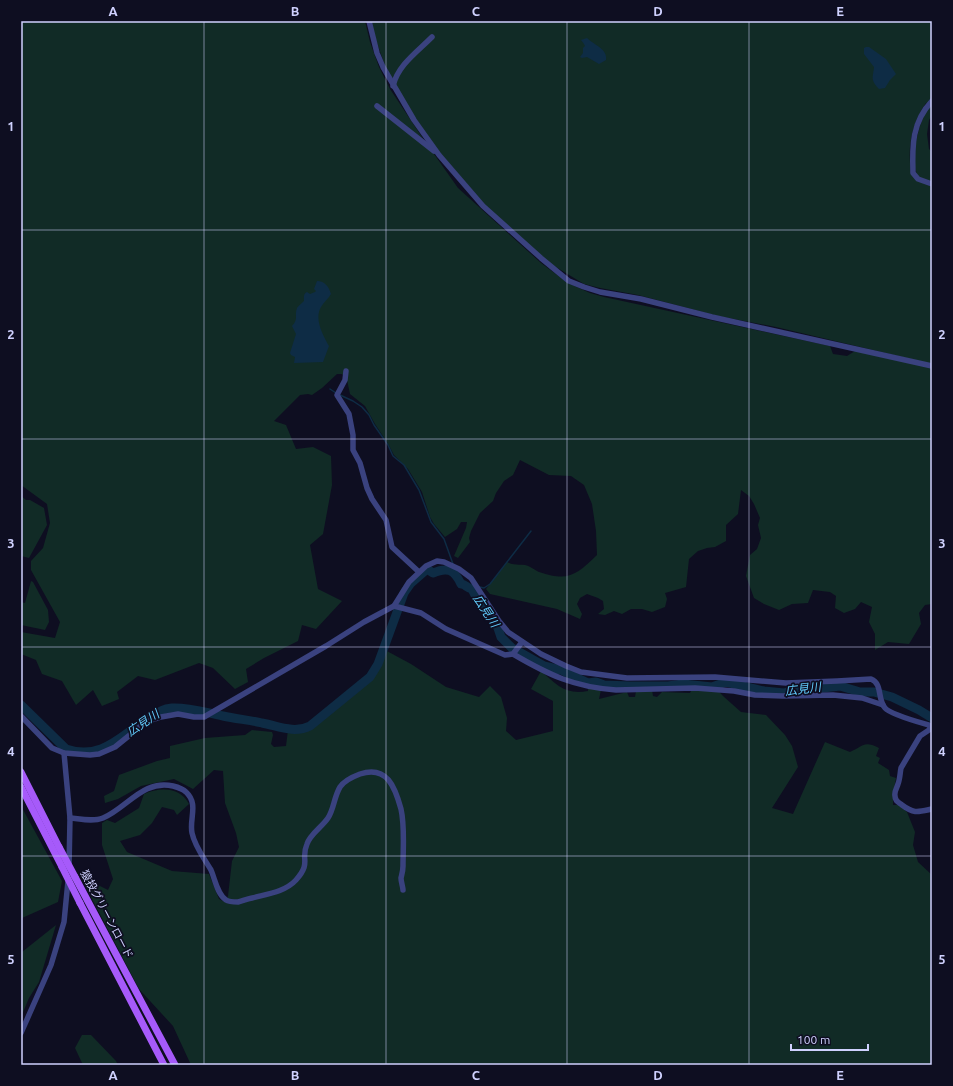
<svg xmlns="http://www.w3.org/2000/svg" width="953" height="1086" font-family="Ubuntu,'Noto Sans JP',sans-serif">
<style>
.green{fill:#112b26}
.water{fill:#0e2c45}
.lines{fill:none;stroke-linecap:round;stroke-linejoin:round}
.stream{stroke:#0e2c45;stroke-width:1.5}
.river{stroke:#0e2c45;stroke-width:9}
.minor{stroke:#3a427f;stroke-width:5.5}
.major{stroke:#a65afa;stroke-width:7}
.major-bridge{stroke:#a65afa;stroke-width:7}
.grid{fill:none;stroke:#cfd1fe;stroke-width:1;stroke-opacity:0.55}
.labels{text-anchor:middle;stroke-width:3.5;stroke-linejoin:round;paint-order:stroke}
.street-label{font-size:11px;fill:#cfd1fe;stroke:#0e0e21}
.water-label{font-size:12px;font-style:italic;fill:#61cbfb;stroke:#0e0e21}
.neatline{fill:none;stroke:#cfd1fe;stroke-width:1.5}
.grid-label{font-size:13px;text-anchor:middle;font-weight:bold;fill:#cfd1fe}
</style>
<rect width="100%" height="100%" fill="#0e0e21"/>
<g class="green">
<path d="M21 21H365L370 42 379 67 390 89 422 137 458 188 541 263 568 283 590 293 604 297 830 346 833 354 847 356 855 351 932 368V604L925 605 919 613 921 624 909 644 888 642 875 650V634L869 622 872 607 861 602 855 609 844 613 835 608 836 596 830 592 813 590 808 603 792 604 779 610 764 604 754 598 746 576 750 555 757 549 761 538 758 525 760 518 754 504 749 496 741 490 738 514 726 525V541L715 547 707 548 698 551 689 559 686 587 665 593 667 599 665 607 652 612 642 609H631L622 614 614 611 605 615 598 614 604 609 603 601 598 598 587 594 580 598 577 604 582 614 580 619 557 609 490 594 486 589 507 562C514 566 518 564 525 565 530 566 535 570 539 572 569 582 576 575 597 555L596 531 592 504 584 485 571 476 549 475 520 460 513 475 504 481 496 493 493 501 480 513 471 531 469 538 470 542 458 558 454 556 466 528 467 522H461L457 529 445 537 434 524 430 517 422 492 408 469 394 455 387 442 375 424 365 406 350 394 347 380 342 374H337L322 388 312 395 308 394 300 395 274 421 286 425 296 449 313 447 331 456 332 485 323 534 310 545 318 589 342 601 316 629 302 625 298 641 264 658 246 669 248 682 235 689 213 668 199 663 155 680 138 676 117 692 119 699 102 706 93 690 76 705 62 681 42 674 36 660 21 654V632L55 638 60 622 31 570V561L43 548 50 523 47 504 21 485Z"/>
<path d="M371 21H932V102L926 103C912 123 907 148 911 171L932 187V364L776 327 718 316 638 295 600 288 584 284 541 258 486 206 437 149 410 110 385 66 375 37Z"/>
<path d="M932 106V115L929 120 927 134 929 149 932 152V181L919 178C908 161 919 125 927 108Z"/>
<path d="M21 496 26 500H30L44 508 47 525 29 558 21 556Z"/>
<path d="M31 581 33 582 48 610 49 622 45 630 21 625V602L25 603Z"/>
<path d="M385 650 411 664 446 687 479 697 490 686 501 697 507 718 506 731 516 740 553 731V701L531 689 541 671C557 685 565 695 588 691V687L601 690 599 699 627 692 629 697H635L636 691 652 690 653 696 657 697 662 692 690 693 697 681 712 684 723 696 741 712 766 715 785 735 792 746 798 767 772 808 793 814 825 742 850 752C863 747 863 740 879 748L876 756 880 758 878 763 889 770 890 776 896 778 893 794V805H899L907 812 915 832 913 845 918 862 932 875V1065H191L173 1026 139 989 80 876 108 890 113 879 102 845V823L107 820 115 823 139 808 144 794C160 787 180 787 189 804L177 815 174 810 162 807 152 823 140 835 120 841 127 852 172 871 209 874 219 899 225 902 228 896 232 861 239 847 236 833 225 803 223 771 214 770 193 789 174 779 141 786 118 799 105 803 104 796 114 791 119 775 157 761 170 758V746L205 738 245 735 252 730 272 732 273 735 271 744 274 747 286 746 288 730 302 731 310 727 370 680 376 671Z"/>
<path d="M21 806 62 881 58 902 22 918Z"/>
<path d="M56 925 39 982 29 998 21 1017V950L22 952Z"/>
<path d="M82 1035H91L116 1061 118 1065H83L75 1048Z"/>
</g>
<g class="water">
<path d="M587 38C594 45 608 49 606 60L599 64 587 57 582 58 580 57 583 53V48L585 46 584 44 581 40Z"/>
<path d="M866 47H869L886 59 896 74 890 80 885 88 879 89C870 79 873 78 874 67L864 54V48Z"/>
<path d="M317 281C325 281 329 287 331 294 328 299 324 302 321 307 314 319 323 335 329 346L323 362 294 363 295 357 291 355 290 353 296 334 292 326C299 319 294 316 297 308 299 305 302 303 304 301 304 297 303 294 307 292L310 294 315 292 316 291 314 289Z"/>
</g>
<g class="lines">
<g class="stream">
<path d="M330 389 336 393"/>
<path d="M340 395 353 401 362 407 369 415 374 425 388 445 393 456 404 465 419 490 431 522 444 539 453 564"/>
<path d="M480 587 484 588 490 584 531 531"/>
</g>
<path class="river" d="M21 705 66 749C104 762 123 732 153 716 160 711 163 709 172 708 190 707 206 713 223 716 236 719 250 720 262 723 278 726 294 734 310 726L370 677 378 664 404 593 411 583 427 569 433 573C447 567 454 569 461 584 465 584 467 588 472 589L478 601 486 608 498 628 501 637 512 648 544 666 561 670 588 683 596 682 604 685 630 686H668L683 684 712 687 726 682 764 691 784 693 801 688H823L840 686 860 692H874L892 697 919 710 932 718"/>
<g class="minor">
<path d="M369 21 377 53 383 67 414 120 439 155 483 206 541 258 569 281 584 287 600 292 641 299 712 317 932 366"/>
<path d="M393 86C398 65 417 52 432 37"/>
<path d="M932 101C912 122 912 146 913 173L918 179 932 184"/>
<path d="M377 106 434 151"/>
<path d="M346 371 345 380 337 395 349 414 353 435V450L360 463 367 488 372 499 386 520 392 547 419 572"/>
<path d="M394 606 421 613 446 629 505 655 513 654 522 642"/>
<path d="M513 654C549 675 574 687 616 690L695 688 734 691 755 695 783 696 833 695 862 698 883 705"/>
<path d="M21 716 52 748 64 753 90 755 99 754 115 747 146 722 161 717 178 714 194 717H204L326 646 364 622 394 606 409 582 426 566 437 561 444 562 459 569 471 578 499 621 508 632 541 654 566 666 581 672 627 678 715 677 786 683 837 681 871 679C883 684 877 699 885 708 891 715 922 723 932 726"/>
<path d="M931 726 929 730 920 736 901 768C900 773 900 779 898 784 897 788 894 791 895 796 895 801 898 802 902 805 914 814 918 812 932 809"/>
<path d="M64 753 70 818 69 868"/>
<path d="M70 818C81 819 93 822 103 818 127 808 143 779 173 786 177 787 183 789 186 792 199 804 189 819 192 833 195 847 204 858 211 870 215 879 217 894 226 900 229 902 234 902 238 902 242 901 247 899 252 898 267 894 285 892 296 880 312 862 300 860 307 844 310 834 322 827 328 818 334 809 334 797 340 787 344 781 352 777 360 774 387 765 395 787 401 809 405 827 403 848 403 866 403 871 402 874 401 878 401 882 403 887 403 890"/>
<path d="M21 1033 51 965 64 922 68 881"/>
</g>
<g class="major">
<path d="M21 772 59 847"/>
<path d="M21 787 62 867"/>
<path d="M75 877 175 1065"/>
<path d="M80 903 164 1065"/>
</g>
<g class="major-bridge">
<path d="M59 847 75 877"/>
<path d="M62 867 80 903"/>
</g>
</g>
<path class="grid" d="M204 21V1065M386 21V1065M567 21V1065M749 21V1065M21 230H932M21 439H932M21 647H932M21 856H932"/>
<g class="labels">
<g class="street-label">
<text transform="translate(107 914) rotate(62)" y="4">猿投グリーンロード</text>
</g>
<g class="water-label">
<text transform="translate(486 611) rotate(57)" y="4">広見川</text>
<text transform="translate(803 689) rotate(-7)" y="4">広見川</text>
<text transform="translate(143 723) rotate(-34)" y="4">広見川</text>
</g>
</g>
<rect width="953" height="1086" fill="none" stroke="#0e0e21" stroke-width="44"/>
<path d="M791 1044v6h77v-6" fill="none" stroke="#cfd1fe" stroke-width="2"/>
<text x="797" y="1044" font-size="12" fill="#cfd1fe" stroke="#0e0e21" stroke-width="3" paint-order="stroke">100 m</text>
<rect x="22" y="22" width="909" height="1042" class="neatline"/>
<g class="grid-label">
<text x="113" y="16">A</text>
<text x="295" y="16">B</text>
<text x="476" y="16">C</text>
<text x="658" y="16">D</text>
<text x="840" y="16">E</text>
<text x="11" y="131">1</text>
<text x="942" y="131">1</text>
<text x="11" y="339">2</text>
<text x="942" y="339">2</text>
<text x="11" y="548">3</text>
<text x="942" y="548">3</text>
<text x="11" y="756">4</text>
<text x="942" y="756">4</text>
<text x="11" y="964">5</text>
<text x="942" y="964">5</text>
<text x="113" y="1080">A</text>
<text x="295" y="1080">B</text>
<text x="476" y="1080">C</text>
<text x="658" y="1080">D</text>
<text x="840" y="1080">E</text>
</g>
</svg>
